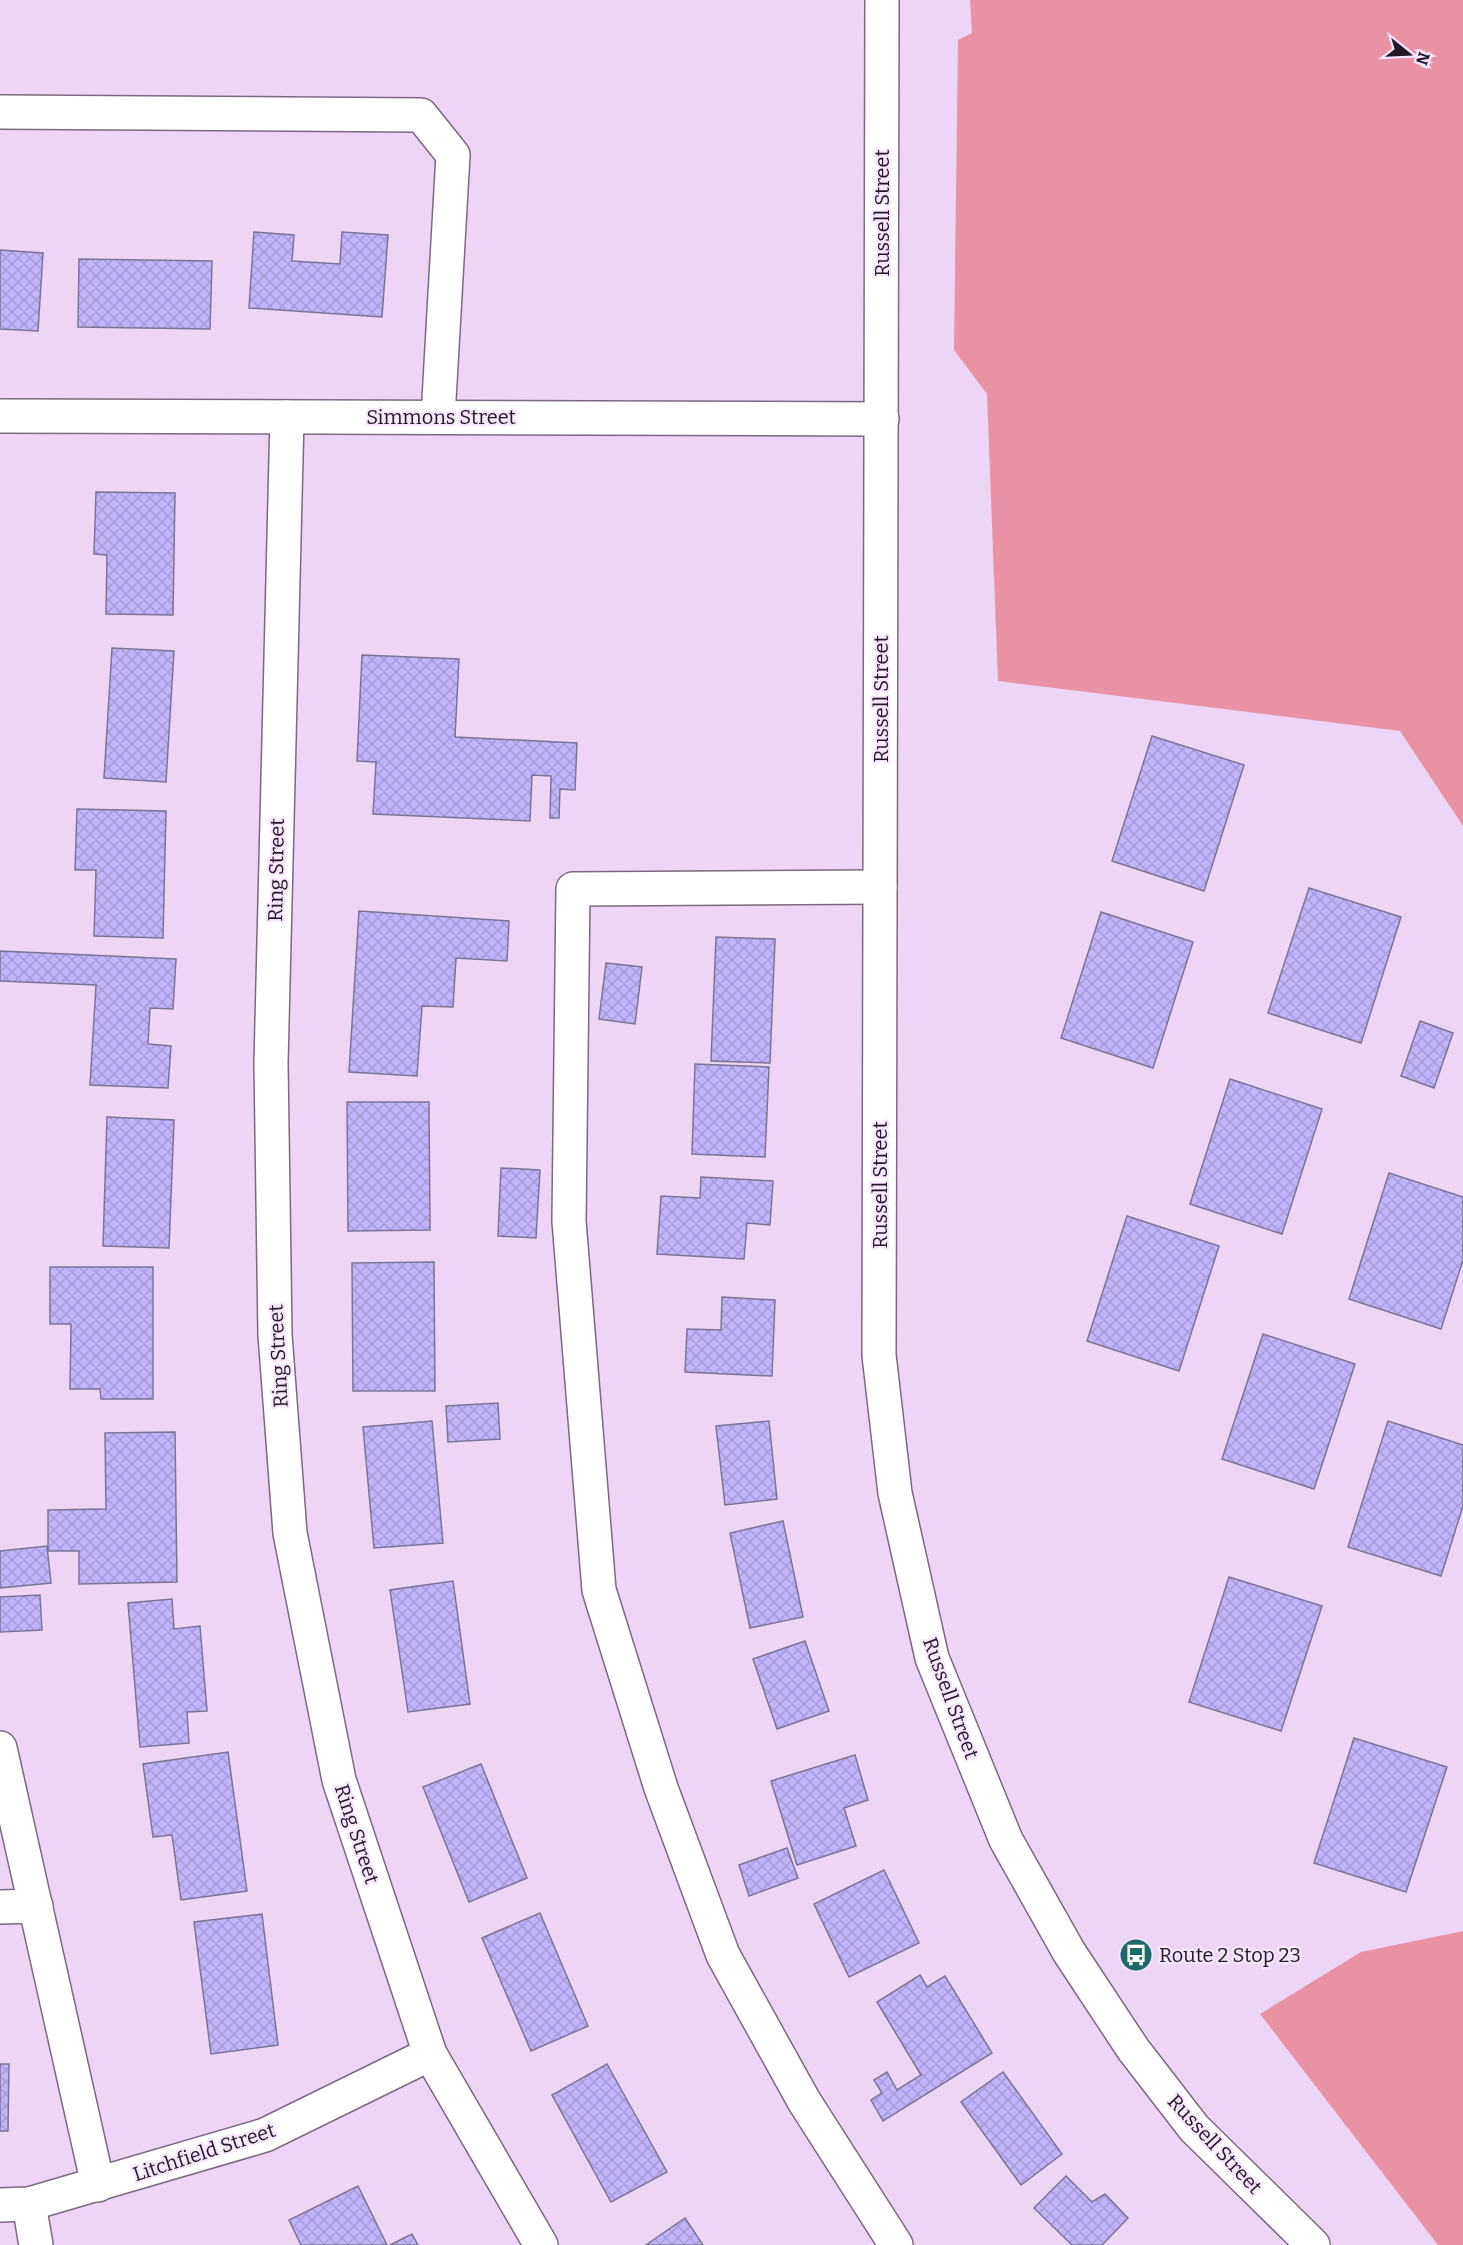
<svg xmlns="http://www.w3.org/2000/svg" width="1463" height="2245" font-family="Bitter,serif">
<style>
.green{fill:#e991a5}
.building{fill:url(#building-cross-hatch);stroke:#7b7595;stroke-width:1.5}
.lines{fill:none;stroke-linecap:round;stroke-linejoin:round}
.minor-casing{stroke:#7c6883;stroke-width:36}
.minor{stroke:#fff;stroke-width:33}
.labels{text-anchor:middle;stroke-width:4.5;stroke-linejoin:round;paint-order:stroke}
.street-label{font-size:20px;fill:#201823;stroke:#f7e5fe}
.poi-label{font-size:20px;fill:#201823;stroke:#f7e5fe;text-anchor:start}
</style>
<defs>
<pattern id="building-cross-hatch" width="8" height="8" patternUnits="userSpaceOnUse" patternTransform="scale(1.5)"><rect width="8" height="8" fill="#c2b4fb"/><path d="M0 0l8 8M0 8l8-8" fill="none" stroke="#a69ad7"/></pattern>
</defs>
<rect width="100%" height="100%" fill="#edd6f5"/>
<g class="green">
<path d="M970 0H1463V826L1400 731 998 681 987 394 954 350 958 40 972 33Z"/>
<path d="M1463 1931V2245H1438L1260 2014 1361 1952Z"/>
</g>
<g class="building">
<path d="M254 232 294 235 292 261 340 264 342 232 388 235 382 317 249 308Z"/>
<path d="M0 250 43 253 38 331 0 329Z"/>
<path d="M79 259 212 261 210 329 78 327Z"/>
<path d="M96 492 175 493 173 615 106 614 107 555 94 554Z"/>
<path d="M112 648 174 651 166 782 104 778Z"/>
<path d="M362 655 459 659 455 737 577 743 575 790 560 789 559 818H550L551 776 532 775 530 821 373 814 376 762 357 761Z"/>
<path d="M1152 736 1244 765 1204 891 1112 861Z"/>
<path d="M77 809 166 811 163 938 94 936 96 870H75Z"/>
<path d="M1309 888 1401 917 1361 1043 1268 1013Z"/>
<path d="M359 911 509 921 507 961 456 958 453 1007 422 1006 417 1076 349 1072Z"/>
<path d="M1101 912 1193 942 1153 1068 1061 1038Z"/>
<path d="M716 937 775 939 770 1063 711 1061Z"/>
<path d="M0 951 176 959 173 1009 150 1008 148 1044 171 1046 168 1088 90 1085 96 985 0 981Z"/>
<path d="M606 963 642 967 635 1024 599 1019Z"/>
<path d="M1420 1021 1453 1033 1434 1088 1401 1076Z"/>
<path d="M695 1064 769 1067 765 1157 692 1154Z"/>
<path d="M1230 1079 1322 1109 1282 1234 1190 1204Z"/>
<path d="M347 1102H429L430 1230 348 1231Z"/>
<path d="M107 1117 174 1120 169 1248 103 1246Z"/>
<path d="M501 1168 540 1170 536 1238 498 1236Z"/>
<path d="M1389 1173 1463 1197V1260L1441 1329 1349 1299Z"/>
<path d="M701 1177 773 1181 770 1225 747 1223 744 1259 657 1254 661 1196 700 1198Z"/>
<path d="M1127 1216 1219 1246 1179 1371 1087 1341Z"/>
<path d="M434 1262 435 1391H353L352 1263Z"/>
<path d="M50 1267H153V1399H101L100 1389H70L71 1324H50Z"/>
<path d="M722 1297 775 1300 772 1376 685 1372 687 1329 721 1330Z"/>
<path d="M1263 1334 1355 1364 1314 1489 1222 1459Z"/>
<path d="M498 1403 500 1439 448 1442 446 1406Z"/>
<path d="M432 1421 443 1543 374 1548 363 1427Z"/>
<path d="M769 1421 777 1499 725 1505 716 1426Z"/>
<path d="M1388 1421 1463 1445V1506L1441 1576 1348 1547Z"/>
<path d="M175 1432 177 1582 79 1584V1551H48V1510L106 1509 105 1433Z"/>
<path d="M783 1521 803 1617 750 1628 730 1533Z"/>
<path d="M47 1546 51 1583 0 1588V1551Z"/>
<path d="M1229 1577 1322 1606 1281 1731 1189 1702Z"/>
<path d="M453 1581 470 1704 408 1712 390 1590Z"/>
<path d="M40 1595 42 1630 0 1632V1597Z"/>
<path d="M172 1599 174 1629 200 1626 207 1711 187 1712 189 1743 140 1747 128 1603Z"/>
<path d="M805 1641 829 1711 777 1729 753 1659Z"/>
<path d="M1354 1738 1447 1767 1406 1892 1314 1863Z"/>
<path d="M228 1752 247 1891 181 1900 172 1835 153 1837 143 1764Z"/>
<path d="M855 1755 868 1800 844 1808 856 1846 797 1865 771 1781Z"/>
<path d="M481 1764 527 1878 469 1902 423 1787Z"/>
<path d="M787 1848 798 1878 749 1896 739 1865Z"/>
<path d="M884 1870 919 1943 849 1977 814 1904Z"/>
<path d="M540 1913 588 2026 531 2051 482 1938Z"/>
<path d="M262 1914 278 2045 211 2054 194 1922Z"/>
<path d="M920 1975 927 1987 945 1976 992 2053 883 2121 871 2100 882 2093 874 2080 887 2072 897 2090 921 2075 877 2002Z"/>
<path d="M0 2064H9L8 2131H0Z"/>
<path d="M607 2064 667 2172 611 2202 552 2095Z"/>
<path d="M1003 2072 1062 2154 1021 2185 961 2102Z"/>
<path d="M1066 2176 1092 2202 1105 2194 1128 2218 1102 2245H1072L1034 2208Z"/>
<path d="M358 2186 387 2245H301L289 2220Z"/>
<path d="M685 2218 703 2245H646Z"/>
<path d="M412 2234 418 2245H390Z"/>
</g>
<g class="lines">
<g class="minor-casing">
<g id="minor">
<path d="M882 0 879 1355 895 1493 932 1658 1006 1840 1069 1952 1133 2049 1194 2128 1313 2245"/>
<path d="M0 112 421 115 453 155 438 417"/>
<path d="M0 416 882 419"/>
<path d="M287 417 271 1063 275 1335 290 1533 339 1780 430 2054 541 2245"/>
<path d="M880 887 573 889 569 1221 599 1590 661 1788 723 1955 804 2101 896 2245"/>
<path d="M0 1748 98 2185"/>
<path d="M0 1907 36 1906"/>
<path d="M29 2204 36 2245"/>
<path d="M0 2205 29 2204 265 2135 430 2054"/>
</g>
</g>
<use href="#minor" class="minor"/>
</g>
<defs>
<g id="bus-disc" transform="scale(1.725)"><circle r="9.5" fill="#1c696b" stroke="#f7e5fe"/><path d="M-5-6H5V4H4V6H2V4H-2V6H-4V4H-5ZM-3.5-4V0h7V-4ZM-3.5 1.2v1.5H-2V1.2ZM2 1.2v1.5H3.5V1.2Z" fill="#fff"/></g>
</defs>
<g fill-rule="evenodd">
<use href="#bus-disc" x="1136" y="1955"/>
</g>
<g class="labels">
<g class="street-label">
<text transform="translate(882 213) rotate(-90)" y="7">Russell Street</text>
<text x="441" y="424">Simmons Street</text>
<text transform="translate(881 699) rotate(-90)" y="7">Russell Street</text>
<text transform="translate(276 870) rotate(-89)" y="7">Ring Street</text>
<text transform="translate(880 1185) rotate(-90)" y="7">Russell Street</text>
<text transform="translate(278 1356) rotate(-93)" y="7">Ring Street</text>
<text transform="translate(951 1698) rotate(70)" y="7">Russell Street</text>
<text transform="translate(357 1834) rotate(72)" y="7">Ring Street</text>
<text transform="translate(1215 2144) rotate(47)" y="7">Russell Street</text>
<text transform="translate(204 2152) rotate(-18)" y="7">Litchfield Street</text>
</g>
<g class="poi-label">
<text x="1159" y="1962">Route 2 Stop 23</text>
</g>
</g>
<g transform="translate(1409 54) rotate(108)" stroke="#f7e5fe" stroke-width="4.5" paint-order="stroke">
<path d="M0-4.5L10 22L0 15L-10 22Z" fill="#201823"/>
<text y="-9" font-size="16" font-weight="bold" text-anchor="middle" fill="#201823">N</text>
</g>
</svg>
